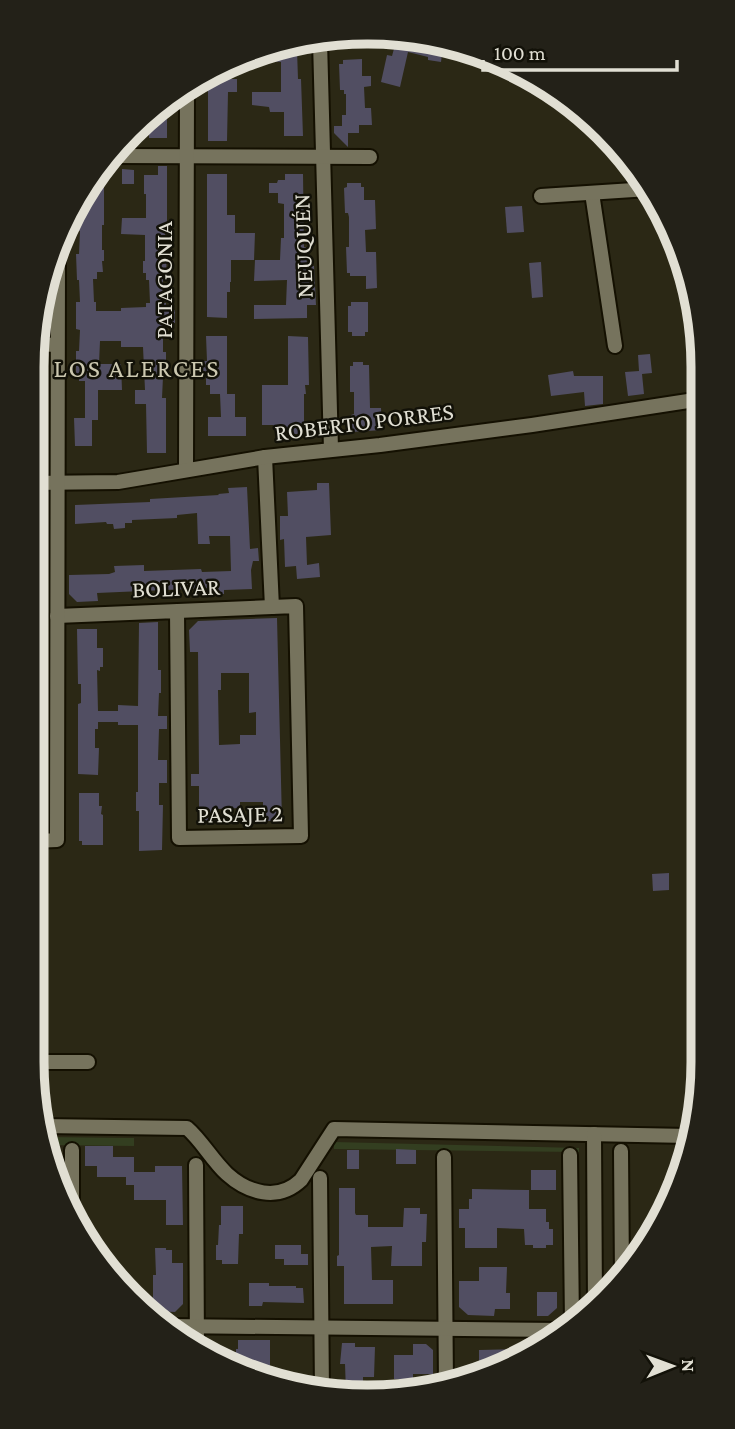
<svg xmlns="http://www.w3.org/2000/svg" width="735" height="1429" font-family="'Crimson Pro',serif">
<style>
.green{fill:#333e20}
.building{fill:#514e62;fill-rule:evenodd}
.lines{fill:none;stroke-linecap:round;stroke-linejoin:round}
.street-casing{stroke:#141001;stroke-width:18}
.street{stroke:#76735d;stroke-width:14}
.labels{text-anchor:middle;stroke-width:5;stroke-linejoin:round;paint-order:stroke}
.street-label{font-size:24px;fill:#e1dfd3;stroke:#121108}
.neighbourhood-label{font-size:26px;letter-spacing:2px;fill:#ccc8b0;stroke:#121108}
.rim{fill:none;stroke:#e1dfd3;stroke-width:9}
</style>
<rect width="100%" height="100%" fill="#2b2815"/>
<g class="green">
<path d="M32 356H37L45 364 44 460 37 468H32Z"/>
<path d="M44 1137 134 1138V1146L45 1145Z"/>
<path d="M334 1142 579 1148V1152L334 1149Z"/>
</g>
<g class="building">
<path d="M398 34 443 46 441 62 428 60V57L408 52 400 87 381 82 387 55 392 56Z"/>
<path d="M295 45V50H297L298 79H301L303 136H284V112H270L269 107 252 105V92H281V62L271 61V48Z"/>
<path d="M362 59V76H371V86L364 87 365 108H371L372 125H359V133H348V147L334 133V126H342V115H346V94H344V90H340L339 64H343V60Z"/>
<path d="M213 76H225V79H237V92H228L227 141H208V79Z"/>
<path d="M167 103V138H149V134H138V125L146 115Z"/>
<path d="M158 166H167V231H165L167 280H163L162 299 163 303H166V310H175V323H166V329H163V352H166V377H163L162 398H166V453H147L146 404H135V390H145L143 347H121V341H100L99 364H121L122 390H98V420H92V446H75L74 418H85V381H79V377H76V351H79L80 330 76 329V302H80L79 280H77L76 254H79L80 231H77L76 218H73V211L94 183H104V225H102V250H104V261H102L103 272H97V279H93L94 302H96V311H121V308L146 307V303H150L149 280H146V273H143V261H145V235L121 234 122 218H146V194H144V175H158Z"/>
<path d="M122 169 134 170V184H122Z"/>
<path d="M207 174H227V215H235V233H255L254 260H231V282H230V292H227V318L207 317Z"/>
<path d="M285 174H303L304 247H306L307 266H314L316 305H307V318L254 319V305H286L287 280 254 281 255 260H280L281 238H284V204L278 203V193H269V183H277L278 180H285Z"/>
<path d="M347 183H361V187H364V200H375L376 229 365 230 366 252H376L377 288 366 289V276H350V273H347L346 247H349V217L348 213H345L344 188 347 187Z"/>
<path d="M522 206 524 232 507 233 505 207Z"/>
<path d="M541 262 543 297 532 298 529 263Z"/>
<path d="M351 302H368V332H365V336H352V332H348V306H351Z"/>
<path d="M206 336H227V394H235V417H246V436H208V417H221L220 394H210V385H206V372L198 371V361H207Z"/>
<path d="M288 336 308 337 309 385H305L306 394H304V422H315V434H291V428L273 429V425H262V385H288Z"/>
<path d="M650 354 652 373 642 374 644 394 628 396 625 372 639 371 638 355Z"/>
<path d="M353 362H363V365H369L370 408H381L382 430 351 432V415L354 414V392H350V366H353Z"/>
<path d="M573 371 574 376H603V404L585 406 584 392 551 396 548 375Z"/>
<path d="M317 483H329L331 535 306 537 307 565 319 563 320 577 297 579 296 566 285 567 284 539 280 540V516H288L287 492 317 490Z"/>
<path d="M247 487 250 549 258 548 259 561H253L251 570 252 589 224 590V594H212L211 588 97 593 98 601 77 602 69 594V575L109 574 115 572 114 566 144 565V571L201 569 202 572 231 571 230 536H209L210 544H198L197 513 177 515V518L132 520V523H125V528L114 529 113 524H107L106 522 75 524V505L150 502V499L219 495 218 494 229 493 228 488Z"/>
<path d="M277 618 282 821H263V802H240V808L218 809V821H199V786H191V774H199L198 652H190L189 630 198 621ZM221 673H249V713L256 712V735H240V744L219 745 218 690H221Z"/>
<path d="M158 622V670H161V693H159L158 716H167V729H159L158 760H167V783H159V805H163L162 850 139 851V811H136V792H138V725H118V722H98V729H95V748H99L98 775 78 774V704L81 703V684H78L77 629H97V648H103V667H100V671L97 670 98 711H118V705L138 706 139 623Z"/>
<rect x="32" y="780" width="14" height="23"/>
<path d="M79 793H99V806H102L101 814 103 815V845H82V841H79Z"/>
<path d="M669 873V890L653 891 652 874Z"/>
<path d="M690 873 702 874V898L688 897Z"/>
<path d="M85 1146H113V1157H134V1172H155V1166H182L183 1225H166V1200H134V1185H126V1177H97V1166H85Z"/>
<path d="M396 1149 416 1150V1164H396Z"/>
<rect x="347" y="1150" width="12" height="19"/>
<rect x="531" y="1170" width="25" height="20"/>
<path d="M339 1188H355V1213L356 1215H368V1227H403L404 1208H420V1214H427L426 1242H422V1266H391L392 1246 371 1247 372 1280H393V1304H344V1266H337V1256L339 1255Z"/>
<path d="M472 1189 529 1190V1209H546V1222H549V1229H553V1245H546V1248H533V1245H525L524 1229 497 1228V1248H465V1228H459V1209H469V1199H472Z"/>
<path d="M221 1206H243V1234H239L238 1264H222V1260H216V1245H218L219 1225H221Z"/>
<path d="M275 1245H301V1254H308V1265H284V1259H275Z"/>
<path d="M155 1248H166V1250H172V1263H183V1304L175 1312 153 1311V1275H156Z"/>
<path d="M479 1267H507L506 1293H510V1309H495L494 1316 468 1315 459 1307V1281H479Z"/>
<path d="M249 1283H269V1286H296V1288H303L304 1303 263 1302 262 1306H249Z"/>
<path d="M537 1292H557V1308L548 1316H537Z"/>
<path d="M238 1340H270V1376H262L231 1364V1352H236V1349H238Z"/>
<path d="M342 1343H355V1347H375L374 1377H363V1393L346 1392 345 1364H340Z"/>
<path d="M413 1344H426L433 1350V1374H413V1379H394V1355H413Z"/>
<path d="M519 1349V1361L516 1363 479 1374V1350Z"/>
</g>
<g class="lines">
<g class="street-casing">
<g id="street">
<path d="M320 41 331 449"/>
<path d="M115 156 370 157"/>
<path d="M592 193 615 346"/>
<path d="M541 196 649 189"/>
<path d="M33 344 57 345"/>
<path d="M265 457 272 607"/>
<path d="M186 470 187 91"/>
<path d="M32 483 118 482 265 457 380 445 532 425 701 399"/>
<path d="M57 616 296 606 301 836 179 838 177 611"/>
<path d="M32 841 57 840 58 251"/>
<path d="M32 1062H88"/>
<path d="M42 1126 187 1128C202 1141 212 1160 227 1174 248 1193 278 1202 301 1180L334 1129 689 1136"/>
<path d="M594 1134 595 1306"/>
<path d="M72 1150V1212"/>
<path d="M621 1151 622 1276"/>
<path d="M570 1155 572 1323"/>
<path d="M444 1157 446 1384"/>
<path d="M196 1165 197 1351"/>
<path d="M320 1178 322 1392"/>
<path d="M169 1326 562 1330"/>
</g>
</g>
<use href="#street" class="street"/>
</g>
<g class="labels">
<g class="street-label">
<text transform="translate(303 246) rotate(-92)" y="8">NEUQUÉN</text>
<text transform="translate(164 280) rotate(-90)" y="8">PATAGONIA</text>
<text transform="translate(364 422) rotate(-7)" y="8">ROBERTO PORRES</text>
<text transform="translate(176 588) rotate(-2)" y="8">BOLIVAR</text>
<text transform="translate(240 814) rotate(-1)" y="8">PASAJE 2</text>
</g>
<g class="neighbourhood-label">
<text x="137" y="377">LOS ALERCES</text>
</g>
</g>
<path d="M0 0H735V1429H0ZM367 44H368A323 323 0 0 1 691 367V1062A323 323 0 0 1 368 1385H367A323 323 0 0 1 44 1062V367A323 323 0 0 1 367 44Z" fill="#232118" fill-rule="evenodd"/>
<path class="rim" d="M367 44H368A323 323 0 0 1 691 367V1062A323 323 0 0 1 368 1385H367A323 323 0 0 1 44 1062V367A323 323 0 0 1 367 44Z"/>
<g transform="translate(672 1366) rotate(89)" stroke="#121108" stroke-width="5" paint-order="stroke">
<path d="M0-5L12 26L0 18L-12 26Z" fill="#e1dfd3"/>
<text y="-10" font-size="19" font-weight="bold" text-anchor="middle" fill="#e1dfd3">N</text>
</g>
<path d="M483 60v10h194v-10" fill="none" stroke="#e1dfd3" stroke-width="3.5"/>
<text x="494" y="60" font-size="21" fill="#e1dfd3" stroke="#121108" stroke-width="5" paint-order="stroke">100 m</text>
</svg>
